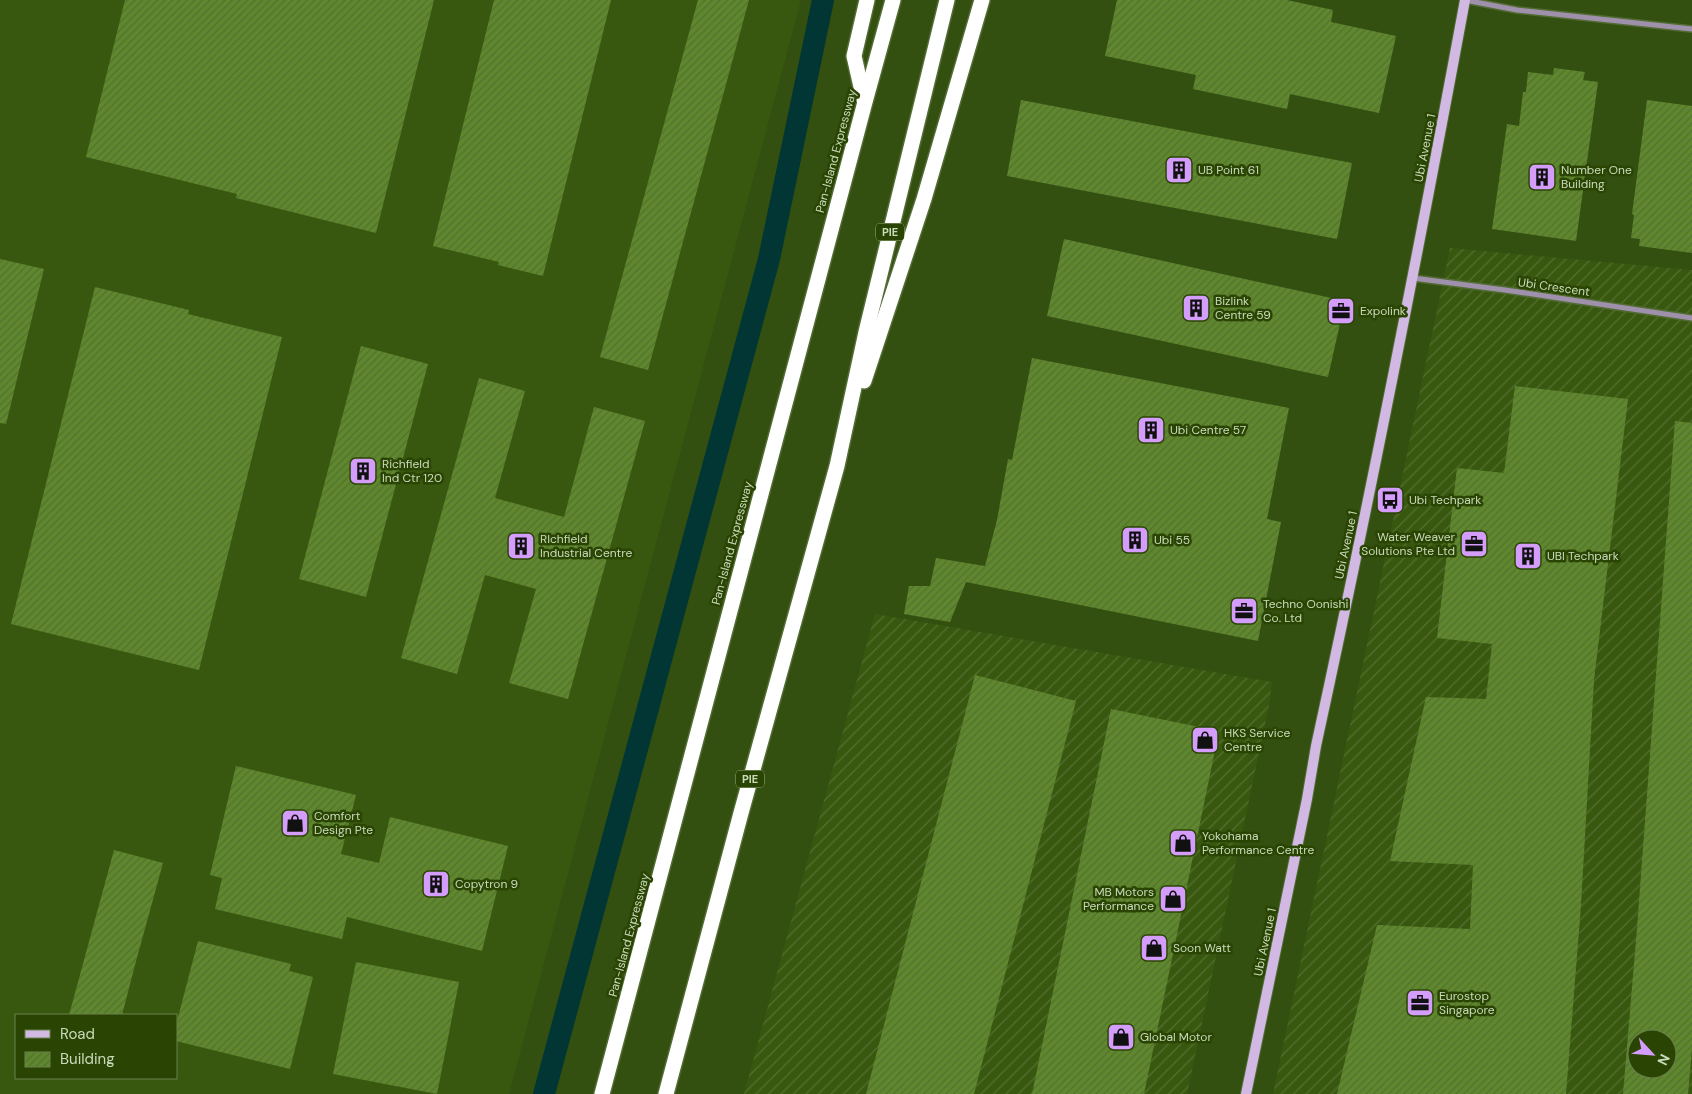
<svg xmlns="http://www.w3.org/2000/svg" width="1692" height="1094" font-family="'DM Sans',sans-serif">
<style>
.built{fill:#39580f;fill-rule:evenodd}
.industrial{fill:url(#industrial-furrows);fill-rule:evenodd}
.lines{fill:none;stroke-linecap:round;stroke-linejoin:round}
.canal{stroke:#013634;stroke-width:22}
.building{fill:url(#building-hatch);fill-rule:evenodd}
.street-casing{stroke:#526c33;stroke-width:8}
.secondary-casing{stroke:#526c33;stroke-width:12}
.highway-casing{stroke:#526c33;stroke-width:18}
.street{stroke:#9f90ab;stroke-width:5}
.secondary{stroke:#d1b9e3;stroke-width:10}
.highway{stroke:#fff;stroke-width:15}
.labels{text-anchor:middle;stroke-width:5;stroke-linejoin:round;paint-order:stroke}
.shield{fill:#2a4503;stroke:#99ad83;stroke-width:1}
.shield-label{font-size:11px;font-weight:bold;fill:#c9daba}
.street-label{font-size:12px;fill:#c9daba;stroke:#2a4503}
.poi-label{font-size:12px;fill:#c9daba;stroke:#2a4503;text-anchor:start}
</style>
<defs>
<pattern id="industrial-furrows" width="10" height="10" patternUnits="userSpaceOnUse" patternTransform="scale(1.25)"><rect width="10" height="10" fill="#39580f"/><path d="M-1 1l2-2M0 10L10 0M9 11l2-2" fill="none" stroke="#546f30"/></pattern>
<pattern id="building-hatch" width="6" height="6" patternUnits="userSpaceOnUse" patternTransform="scale(1.25)"><rect width="6" height="6" fill="#5f882e"/><path d="M-1 1l2-2M0 6l6-6M5 7l2-2" fill="none" stroke="#536f32"/></pattern>
</defs>
<rect width="100%" height="100%" fill="#345011"/>
<path class="built" d="M0 0H801L509 1094H0ZM16 1015H176V1078H16Z"/>
<g class="industrial">
<path d="M1450 248 1692 270V1094H1273ZM1637 1039H1667V1069H1637Z"/>
<path d="M875 614 1272 682 1269 705 1187 1094H744Z"/>
</g>
<g class="lines">
<path class="canal" d="M544 1094 769 259 823 0"/>
</g>
<g class="building">
<path d="M125 0H434L376 233 236 198 237 194 86 157Z"/>
<path d="M494 0H611L543 276 498 265 499 262 433 246Z"/>
<path d="M698 0H749L648 370 600 357Z"/>
<path d="M1117 0H1287L1333 10 1331 22 1396 36 1379 113 1290 94 1287 109 1193 89 1196 75 1105 56Z"/>
<path d="M1554 68 1585 72 1583 80 1598 82 1576 241 1492 229 1507 124 1519 126 1523 92H1526L1528 72 1553 75Z"/>
<path d="M1021 100 1352 163 1337 239 1007 176Z"/>
<path d="M1647 100 1692 106V253L1639 246 1640 239 1631 238 1634 215 1632 214Z"/>
<path d="M1064 239 1345 301 1328 377 1047 316Z"/>
<path d="M0 259 44 269 6 424 0 423Z"/>
<path d="M95 287 189 310 188 314 282 337 199 670 11 624Z"/>
<path d="M361 346 428 364 366 597 299 579Z"/>
<path d="M1032 358 1289 408 1267 519 1281 522 1258 641 966 582 950 622 904 614 909 586H930L936 558 985 566 997 520 1008 459 1012 460Z"/>
<path d="M479 378 525 391 495 498 564 517 594 407 645 421 568 699 509 683 536 589 485 575 457 674 401 658Z"/>
<path d="M1515 386 1628 399 1594 680 1581 905 1566 1094H1337L1377 925 1470 929 1473 865 1390 861 1426 697 1486 699 1492 644 1437 638 1457 468 1504 473Z"/>
<path d="M1675 421 1692 423V1048L1688 1094H1623L1637 928ZM1637 1039H1667V1069H1637Z"/>
<path d="M975 675 1076 701 974 1094H866Z"/>
<path d="M1111 709 1219 731 1144 1094H1032Z"/>
<path d="M236 766 356 795 341 854 379 863 390 817 508 846 482 951 347 917 342 939 215 909 222 878 210 875Z"/>
<path d="M114 850 163 863 135 965 122 1015H69Z"/>
<path d="M198 941 291 964 289 971 313 977 290 1069 176 1041V1025Z"/>
<path d="M356 962 459 982 437 1094 333 1074Z"/>
</g>
<g class="lines">
<g class="street-casing">
<g id="street">
<path d="M1465 0 1517 10 1692 29"/>
<path d="M1413 278 1505 290 1692 318"/>
</g>
</g>
<g class="secondary-casing">
<path id="secondary" d="M1246 1094 1307 799 1316 746C1370 498 1419 249 1465 0"/>
</g>
<g class="highway-casing">
<g id="highway">
<path d="M864 100 854 56 867 0"/>
<path d="M864 381 924 199 982 0"/>
<path d="M602 1094 865 102 893 0"/>
<path d="M666 1094 741 813 837 466 866 332 947 0"/>
</g>
</g>
<use href="#street" class="street"/>
<use href="#secondary" class="secondary"/>
<use href="#highway" class="highway"/>
</g>
<defs>
<g id="building-square" transform="scale(1.4375)"><rect x="-9" y="-9" width="18" height="18" rx="4" fill="#d49cfb" stroke="#2a4503"/><path d="M-4-6H4V6H1V3H-1V6H-4ZM-2.5-4.3h1.7v1.8h-1.7ZM.8-4.3h1.7v1.8H.8ZM-2.5-1h1.7V.8h-1.7ZM.8-1h1.7V.8H.8Z" fill="#111"/></g>
<g id="office-square" transform="scale(1.4375)"><rect x="-9" y="-9" width="18" height="18" rx="4" fill="#d49cfb" stroke="#2a4503"/><path d="M-6-3h4V-5.5h4V-3h4V5H-6ZM-1-4.5V-3h2v-1.5ZM-6 0V1H6V0Z" fill="#111"/></g>
<g id="bus-square" transform="scale(1.4375)"><rect x="-9" y="-9" width="18" height="18" rx="4" fill="#d49cfb" stroke="#2a4503"/><path d="M-5-6H5V4H4V6H2V4H-2V6H-4V4H-5ZM-3.5-4V0h7V-4ZM-3.5 1.2v1.5H-2V1.2ZM2 1.2v1.5H3.5V1.2Z" fill="#111"/></g>
<g id="shop-square" transform="scale(1.4375)"><rect x="-9" y="-9" width="18" height="18" rx="4" fill="#d49cfb" stroke="#2a4503"/><path d="M-5-2.5h2.3a2.7 3.5 0 0 1 5.4 0H5L5.5 6h-11ZM-1.5-2.5h3a1.5 2.3 0 0 0-3 0Z" fill="#111"/></g>
</defs>
<g fill-rule="evenodd">
<use href="#building-square" x="1179" y="170"/>
<use href="#building-square" x="1542" y="177"/>
<use href="#building-square" x="1196" y="308"/>
<use href="#office-square" x="1341" y="311"/>
<use href="#building-square" x="1151" y="430"/>
<use href="#building-square" x="363" y="471"/>
<use href="#bus-square" x="1390" y="500"/>
<use href="#building-square" x="1135" y="540"/>
<use href="#office-square" x="1474" y="544"/>
<use href="#building-square" x="521" y="546"/>
<use href="#building-square" x="1528" y="556"/>
<use href="#office-square" x="1244" y="611"/>
<use href="#shop-square" x="1205" y="740"/>
<use href="#shop-square" x="295" y="823"/>
<use href="#shop-square" x="1183" y="843"/>
<use href="#building-square" x="436" y="884"/>
<use href="#shop-square" x="1173" y="899"/>
<use href="#shop-square" x="1154" y="948"/>
<use href="#office-square" x="1420" y="1003"/>
<use href="#shop-square" x="1121" y="1037"/>
</g>
<g class="labels">
<g class="shield">
<rect x="876" y="223.5" width="28" height="17" rx="4"/>
<rect x="736" y="770.5" width="28" height="17" rx="4"/>
</g>
<g class="shield-label">
<text x="890" y="236">PIE</text>
<text x="750" y="783">PIE</text>
</g>
<g class="street-label">
<text transform="translate(1425 148) rotate(-79)" y="4">Ubi Avenue 1</text>
<text transform="translate(836 151) rotate(-75)" y="4">Pan-Island Expressway</text>
<text transform="translate(1554 287) rotate(8)" y="4">Ubi Crescent</text>
<text transform="translate(732 543) rotate(-75)" y="4">Pan-Island Expressway</text>
<text transform="translate(1346 545) rotate(-78)" y="4">Ubi Avenue 1</text>
<text transform="translate(629 935) rotate(-75)" y="4">Pan-Island Expressway</text>
<text transform="translate(1265 942) rotate(-78)" y="4">Ubi Avenue 1</text>
</g>
<g class="poi-label">
<text x="1198" y="174">UB Point 61</text>
<text x="1561" y="174">Number One<tspan x="1561" dy="14">Building</tspan></text>
<text x="1215" y="305">Bizlink<tspan x="1215" dy="14">Centre 59</tspan></text>
<text x="1360" y="315">Expolink</text>
<text x="1170" y="434">Ubi Centre 57</text>
<text x="382" y="468">Richfield<tspan x="382" dy="14">Ind Ctr 120</tspan></text>
<text x="1409" y="504">Ubi Techpark</text>
<text x="1455" y="541" text-anchor="end">Water Weaver<tspan x="1455" dy="14">Solutions Pte Ltd</tspan></text>
<text x="540" y="543">RIchfield<tspan x="540" dy="14">Industrial Centre</tspan></text>
<text x="1154" y="544">Ubi 55</text>
<text x="1547" y="560">UBI Techpark</text>
<text x="1263" y="608">Techno Oonishi<tspan x="1263" dy="14">Co. Ltd</tspan></text>
<text x="1224" y="737">HKS Service<tspan x="1224" dy="14">Centre</tspan></text>
<text x="314" y="820">Comfort<tspan x="314" dy="14">Design Pte</tspan></text>
<text x="1202" y="840">Yokohama<tspan x="1202" dy="14">Performance Centre</tspan></text>
<text x="455" y="888">Copytron 9</text>
<text x="1154" y="896" text-anchor="end">MB Motors<tspan x="1154" dy="14">Performance</tspan></text>
<text x="1173" y="952">Soon Watt</text>
<text x="1439" y="1000">Eurostop<tspan x="1439" dy="14">Singapore</tspan></text>
<text x="1140" y="1041">Global Motor</text>
</g>
</g>
<rect x="15" y="1014" width="162" height="65" fill="#2a4503" stroke="#6a814c"/>
<rect x="25" y="1030" width="25" height="8" fill="#d1b9e3" stroke="#6a814c"/>
<text x="60" y="1039" font-size="15" fill="#c9daba">Road</text>
<rect x="25" y="1052" width="25" height="15" fill="url(#building-hatch)" stroke="#6a814c"/>
<text x="60" y="1064" font-size="15" fill="#c9daba">Building</text>
<g transform="translate(1652 1054) rotate(116)"><circle r="24" fill="#2a4503" stroke="#6a814c"/>
<path d="M0-4L9 19L0 12L-9 19Z" fill="#d49cfb"/>
<text y="-8" font-size="14" font-weight="bold" text-anchor="middle" fill="#c9daba">N</text>
</g>
</svg>
